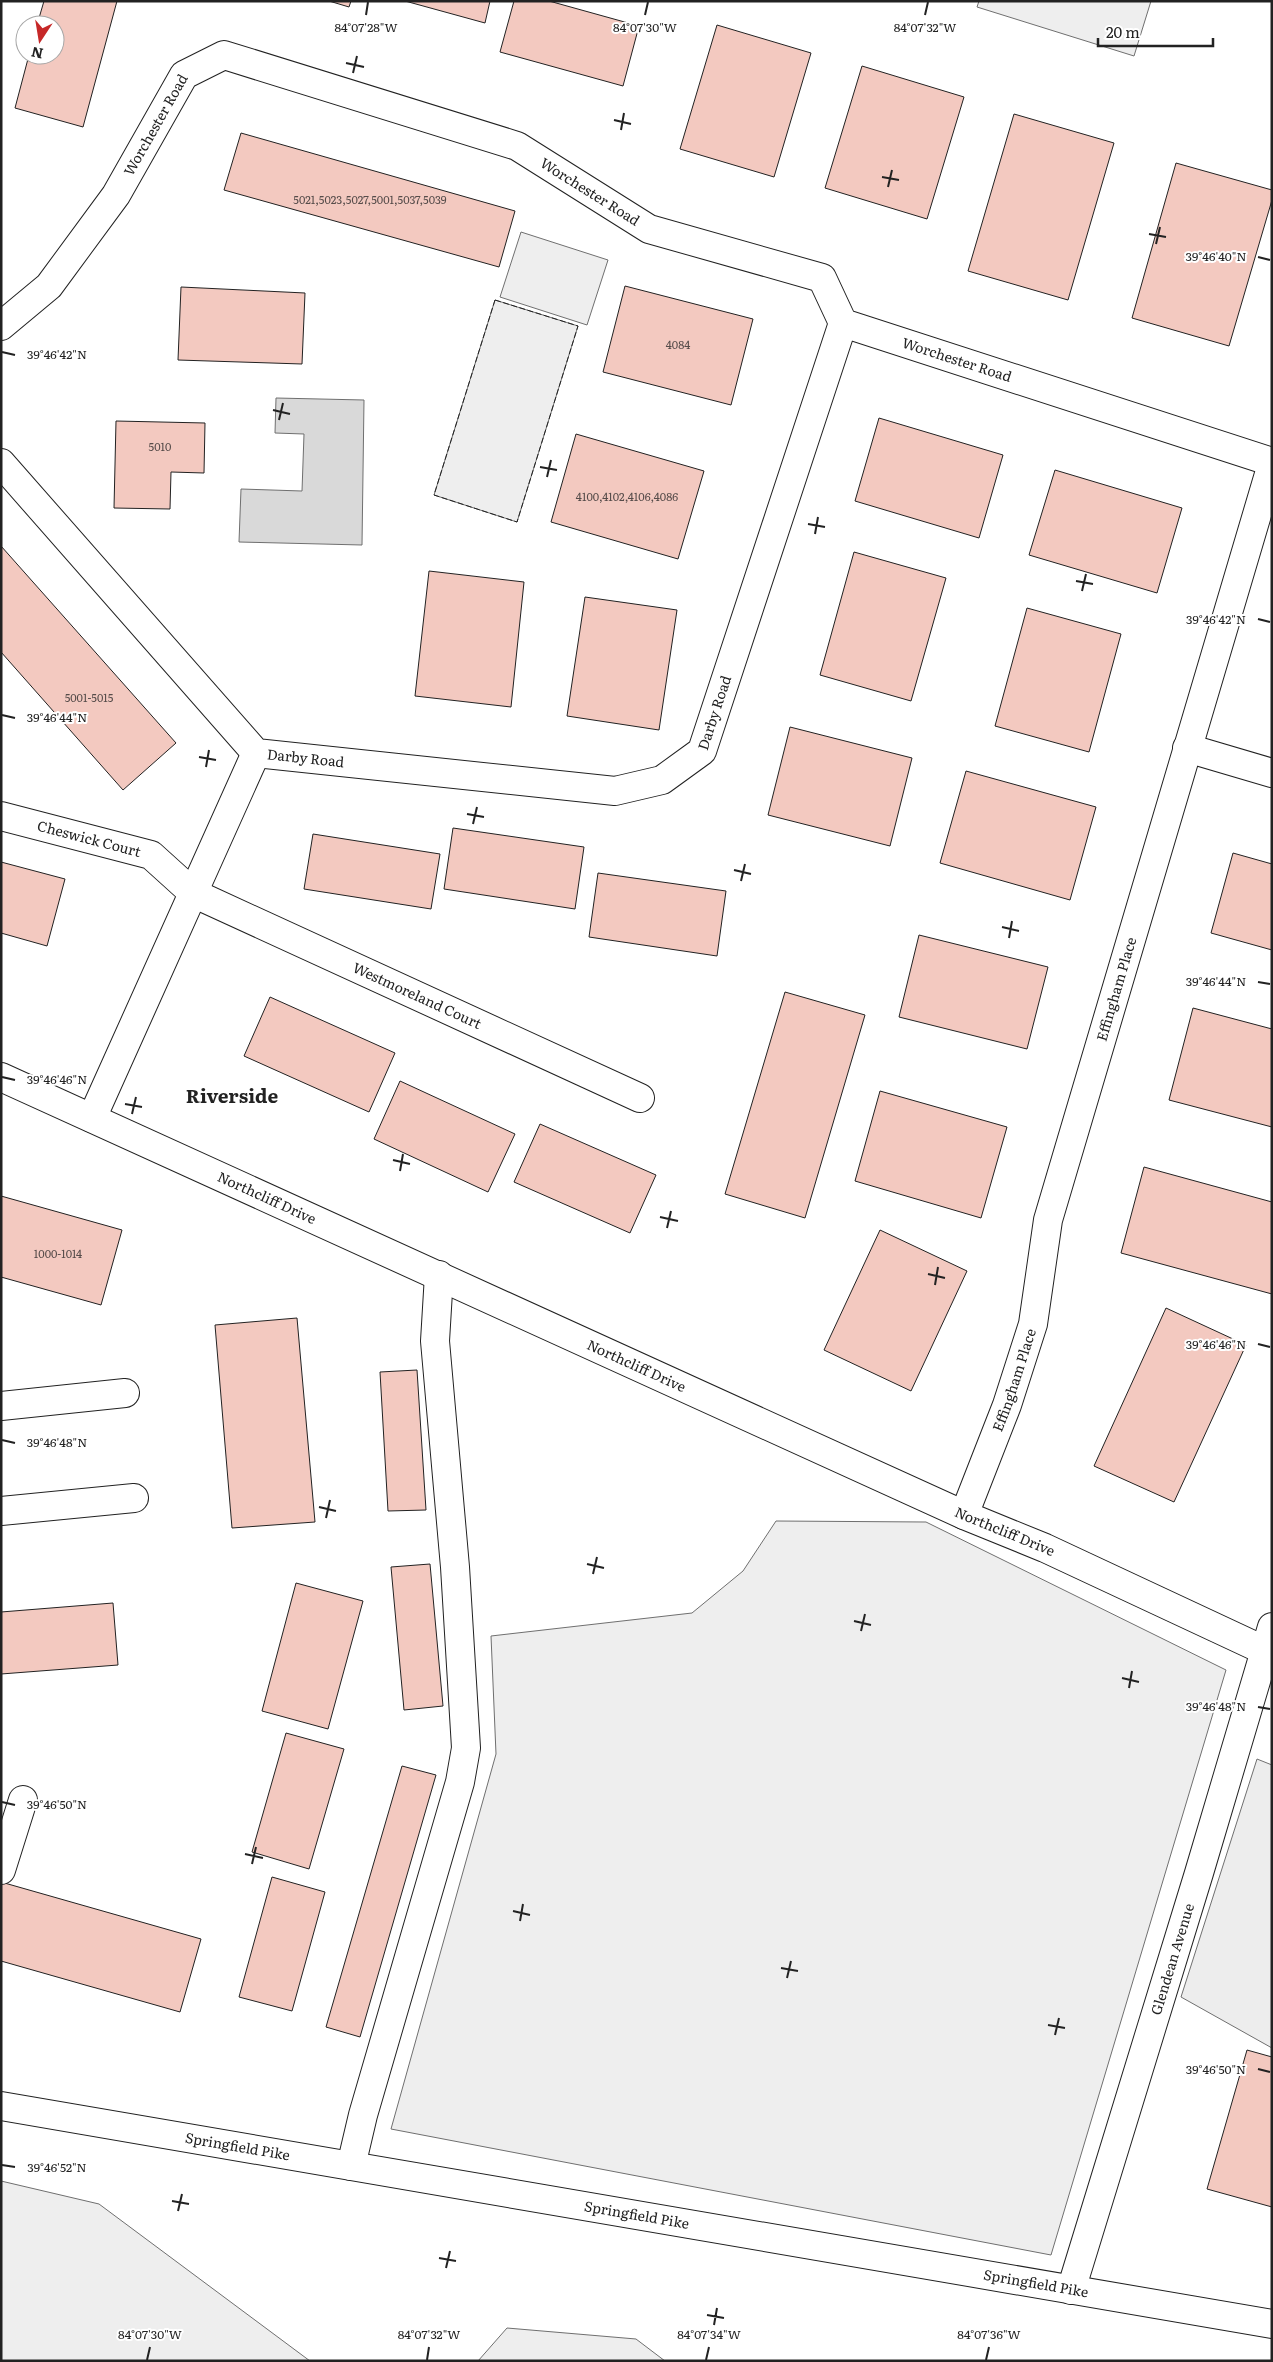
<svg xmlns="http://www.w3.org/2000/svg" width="1273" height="2362" font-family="Literata,serif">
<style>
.green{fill:#eee;stroke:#6f6f6f}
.parking{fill:#ededed;stroke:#6f6f6f}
.water{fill:#d9d9d9;stroke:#6f6f6f}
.building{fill:#f3c9c0;stroke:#222}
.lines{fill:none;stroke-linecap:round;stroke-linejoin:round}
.minor-casing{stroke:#222;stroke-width:30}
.major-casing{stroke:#222;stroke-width:30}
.minor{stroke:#fff;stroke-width:28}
.major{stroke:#fff;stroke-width:28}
.fence{stroke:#222;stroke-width:1;stroke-dasharray:6 2.5;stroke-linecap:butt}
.ticks{fill:none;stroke:#222;stroke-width:2}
.labels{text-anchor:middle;stroke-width:4;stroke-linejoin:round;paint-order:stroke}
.number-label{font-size:11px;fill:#564c4a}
.street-label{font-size:14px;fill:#222;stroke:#fff}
.district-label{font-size:19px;font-weight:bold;fill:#222;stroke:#fff}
.ticks-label{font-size:12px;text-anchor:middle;fill:#222;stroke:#fff;stroke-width:4;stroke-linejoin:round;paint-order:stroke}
</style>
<rect width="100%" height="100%" fill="#fff"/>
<g class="green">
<path d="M979 1H1151L1134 56 977 7Z"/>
<path d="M521 232 608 260 587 325 500 297Z"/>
<path d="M495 300 578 326 517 522 434 495Z"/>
<path d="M776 1521 926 1522 1226 1670 1051 2255 391 2129 496 1754 491 1636 692 1613 743 1571Z"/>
<path d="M1 2181 99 2204 310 2361H1Z"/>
<path d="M507 2328 636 2339 665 2361H478Z"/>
</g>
<path class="parking" d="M1257 1759 1272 1765V2048L1181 1997Z"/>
<path class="water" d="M276 398 364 400 362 545 239 542 241 489 302 491 304 434 275 433Z"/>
<g class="building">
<path d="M44 1H117L83 127 15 108 29 55H55V25H37Z"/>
<path d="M329 1H351L349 7Z"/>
<path d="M405 1H490L485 23Z"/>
<path d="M514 1H549L639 26 623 86 500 52Z"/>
<path d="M717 25 811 53 774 177 680 149Z"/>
<path d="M862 66 964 97 927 219 825 188Z"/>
<path d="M1014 114 1114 143 1068 300 968 271Z"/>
<path d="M241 133 515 211 499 267 224 190Z"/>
<path d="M1176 163 1272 190V200L1229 346 1132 318Z"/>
<path d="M625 286 753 319 731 405 603 372Z"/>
<path d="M181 287 305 293 302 364 178 360Z"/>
<path d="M879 418 1003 455 979 538 855 501Z"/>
<path d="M116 421 205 423 204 473 171 472 170 509 114 508Z"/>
<path d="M576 434 704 471 678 559 551 522Z"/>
<path d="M1055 470 1182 508 1157 593 1029 555Z"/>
<path d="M1 546 176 743 123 790 1 652Z"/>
<path d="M854 552 946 578 911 701 820 675Z"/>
<path d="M429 571 524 582 511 707 415 696Z"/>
<path d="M585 597 677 610 659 730 567 716Z"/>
<path d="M1027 608 1121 634 1089 752 995 726Z"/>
<path d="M790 727 912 758 890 846 768 815Z"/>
<path d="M966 771 1096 807 1070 900 940 863Z"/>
<path d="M453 828 584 847 575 909 444 889Z"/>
<path d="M313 834 440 854 431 909 304 889Z"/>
<path d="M1233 853 1272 864V950L1211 933Z"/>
<path d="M1 862 65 879 47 946 1 933Z"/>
<path d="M598 873 726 891 717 956 589 937Z"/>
<path d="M919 935 1048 967 1027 1049 899 1017Z"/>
<path d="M785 992 865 1015 805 1218 725 1194Z"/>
<path d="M270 997 395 1053 369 1112 244 1056Z"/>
<path d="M1193 1008 1272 1029V1127L1169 1100Z"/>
<path d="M400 1081 515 1134 488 1192 374 1139Z"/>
<path d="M880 1091 1007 1127 981 1218 855 1181Z"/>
<path d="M540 1124 656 1175 630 1233 514 1182Z"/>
<path d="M1144 1167 1272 1202V1294L1121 1253Z"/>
<path d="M1 1196 122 1230 101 1305 1 1277Z"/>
<path d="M880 1230 967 1271 911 1391 824 1350Z"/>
<path d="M1166 1308 1246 1345 1174 1502 1094 1466Z"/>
<path d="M297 1318 315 1522 232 1528 215 1325Z"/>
<path d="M417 1370 426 1510 388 1511 380 1372Z"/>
<path d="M430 1564 443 1706 404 1710 391 1567Z"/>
<path d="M296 1583 363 1601 328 1729 262 1711Z"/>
<path d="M113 1603 118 1665 1 1674V1612Z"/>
<path d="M286 1733 344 1749 309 1869 252 1852Z"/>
<path d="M402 1766 436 1775 360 2037 326 2027Z"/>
<path d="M272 1877 325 1892 292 2011 239 1997Z"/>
<path d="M1 1882 201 1939 180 2012 1 1961Z"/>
<path d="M1247 2050 1272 2057V2207L1207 2189Z"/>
</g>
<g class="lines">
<g class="minor-casing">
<g id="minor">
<path id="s1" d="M1 326 49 286 116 195 184 75 224 55 517 146 649 229 822 278 843 323 1272 462"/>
<path id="s2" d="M1 463 256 753 615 791 662 780 702 751 843 323"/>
<path d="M1187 748 1272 773"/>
<path id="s3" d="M1 816 151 855 193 893 640 1098"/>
<path id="s4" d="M1 1077 964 1515 1045 1548 1272 1654"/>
<path d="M92 1118 256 753"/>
<path d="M1 1406 125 1393"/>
<path d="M1 1511 134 1498"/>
<path id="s5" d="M964 1515 1007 1405 1033 1324 1048 1220 1272 464"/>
<path d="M1 1870 23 1800"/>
<path d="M351 2166 363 2115 460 1782 466 1748 455 1567 435 1341 439 1275"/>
<path id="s6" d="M1071 2290 1199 1873 1272 1627"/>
</g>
</g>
<g class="major-casing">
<g id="major">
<path id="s7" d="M1 2106 1272 2324"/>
</g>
</g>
<use href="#minor" class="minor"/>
<use href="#major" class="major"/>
<path class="fence" d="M495 300 578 326 517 522 434 495Z"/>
</g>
<path class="ticks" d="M366 15 368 2M645 15 648 2M925 15 928 2M346 63 364 67M353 73 357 56M614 120 631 124M621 130 624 113M882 177 899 180M888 187 892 170M1149 234 1166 237M1156 244 1160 227M1258 257 1270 260M2 352 15 355M273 410 290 414M279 420 283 403M540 467 557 470M547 477 551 460M808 524 825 527M815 534 818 517M1076 581 1093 584M1082 591 1086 574M1258 619 1270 622M2 715 15 718M199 757 216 760M206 767 209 750M467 814 484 817M473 824 477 807M734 870 751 874M741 881 745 864M1002 927 1019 931M1009 938 1012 921M1258 982 1270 984M2 1077 15 1080M125 1104 142 1107M132 1114 136 1097M393 1160 410 1164M400 1171 403 1154M660 1217 678 1221M667 1228 671 1211M928 1274 945 1278M935 1285 938 1267M1258 1344 1270 1347M2 1440 15 1443M319 1507 336 1511M326 1518 330 1500M587 1564 604 1568M593 1574 597 1557M854 1621 871 1625M861 1631 865 1614M1122 1678 1139 1682M1129 1688 1132 1671M1258 1707 1270 1709M2 1802 15 1805M245 1854 263 1858M252 1864 256 1847M513 1911 530 1915M520 1921 523 1904M781 1968 798 1971M787 1978 791 1961M1048 2025 1065 2028M1055 2035 1059 2018M1258 2069 1270 2072M2 2165 15 2167M172 2201 189 2204M178 2211 182 2194M439 2258 456 2261M446 2268 450 2251M707 2315 724 2318M714 2325 717 2308M147 2360 150 2347M427 2360 429 2347M706 2360 709 2347M986 2360 989 2347"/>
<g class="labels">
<g class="number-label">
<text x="370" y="204">5021,5023,5027,5001,5037,5039</text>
<text x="678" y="349">4084</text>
<text x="160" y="451">5010</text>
<text x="627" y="501">4100,4102,4106,4086</text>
<text x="89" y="702">5001-5015</text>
<text x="58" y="1258">1000-1014</text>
</g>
<g class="street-label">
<text dy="5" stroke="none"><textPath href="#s1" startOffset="256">Worchester Road</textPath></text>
<text dy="5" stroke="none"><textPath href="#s1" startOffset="751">Worchester Road</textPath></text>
<text dy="5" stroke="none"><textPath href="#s1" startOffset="1170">Worchester Road</textPath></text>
<text dy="5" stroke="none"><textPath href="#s2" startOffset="885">Darby Road</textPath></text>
<text dy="5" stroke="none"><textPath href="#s2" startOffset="436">Darby Road</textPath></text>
<text dy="5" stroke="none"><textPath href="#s3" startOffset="91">Cheswick Court</textPath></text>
<text dy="5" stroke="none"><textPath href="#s5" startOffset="549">Effingham Place</textPath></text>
<text dy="5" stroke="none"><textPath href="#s3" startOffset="458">Westmoreland Court</textPath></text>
<text dy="5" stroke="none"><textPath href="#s4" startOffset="292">Northcliff Drive</textPath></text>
<text dy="5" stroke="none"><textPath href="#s4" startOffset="698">Northcliff Drive</textPath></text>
<text dy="5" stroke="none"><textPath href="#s5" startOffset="144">Effingham Place</textPath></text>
<text dy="5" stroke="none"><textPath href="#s4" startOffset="1102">Northcliff Drive</textPath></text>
<text dy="5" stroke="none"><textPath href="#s6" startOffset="346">Glendean Avenue</textPath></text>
<text dy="5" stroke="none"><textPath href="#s7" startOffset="240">Springfield Pike</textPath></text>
<text dy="5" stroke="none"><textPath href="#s7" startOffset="645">Springfield Pike</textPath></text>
<text dy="5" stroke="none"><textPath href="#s7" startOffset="1050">Springfield Pike</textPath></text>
</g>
<g class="district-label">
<text x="232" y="1103">Riverside</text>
</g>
</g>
<g class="ticks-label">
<text x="366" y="32">84°07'28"W</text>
<text x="645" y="32">84°07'30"W</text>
<text x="925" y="32">84°07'32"W</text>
<text x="1216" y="261">39°46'40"N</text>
<text x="57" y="359">39°46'42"N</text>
<text x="1216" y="624">39°46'42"N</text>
<text x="57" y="722">39°46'44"N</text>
<text x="1216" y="986">39°46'44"N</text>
<text x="57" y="1084">39°46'46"N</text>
<text x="1216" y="1349">39°46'46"N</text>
<text x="57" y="1447">39°46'48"N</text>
<text x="1216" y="1711">39°46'48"N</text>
<text x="57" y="1809">39°46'50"N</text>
<text x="1216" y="2074">39°46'50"N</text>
<text x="57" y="2172">39°46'52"N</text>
<text x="150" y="2339">84°07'30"W</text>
<text x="429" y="2339">84°07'32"W</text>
<text x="709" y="2339">84°07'34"W</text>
<text x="989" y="2339">84°07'36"W</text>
</g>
<rect width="1273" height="2362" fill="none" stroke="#222222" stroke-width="5"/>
<g transform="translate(40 40) rotate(192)"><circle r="24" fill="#ffffff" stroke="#a7a7a7"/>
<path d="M0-4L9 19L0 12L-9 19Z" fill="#c62828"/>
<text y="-8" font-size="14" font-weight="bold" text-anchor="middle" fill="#222222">N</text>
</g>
<path d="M1098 38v8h115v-8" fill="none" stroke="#222222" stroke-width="2.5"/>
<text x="1106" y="38" font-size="15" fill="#222222" stroke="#ffffff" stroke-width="4" paint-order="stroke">20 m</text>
</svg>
